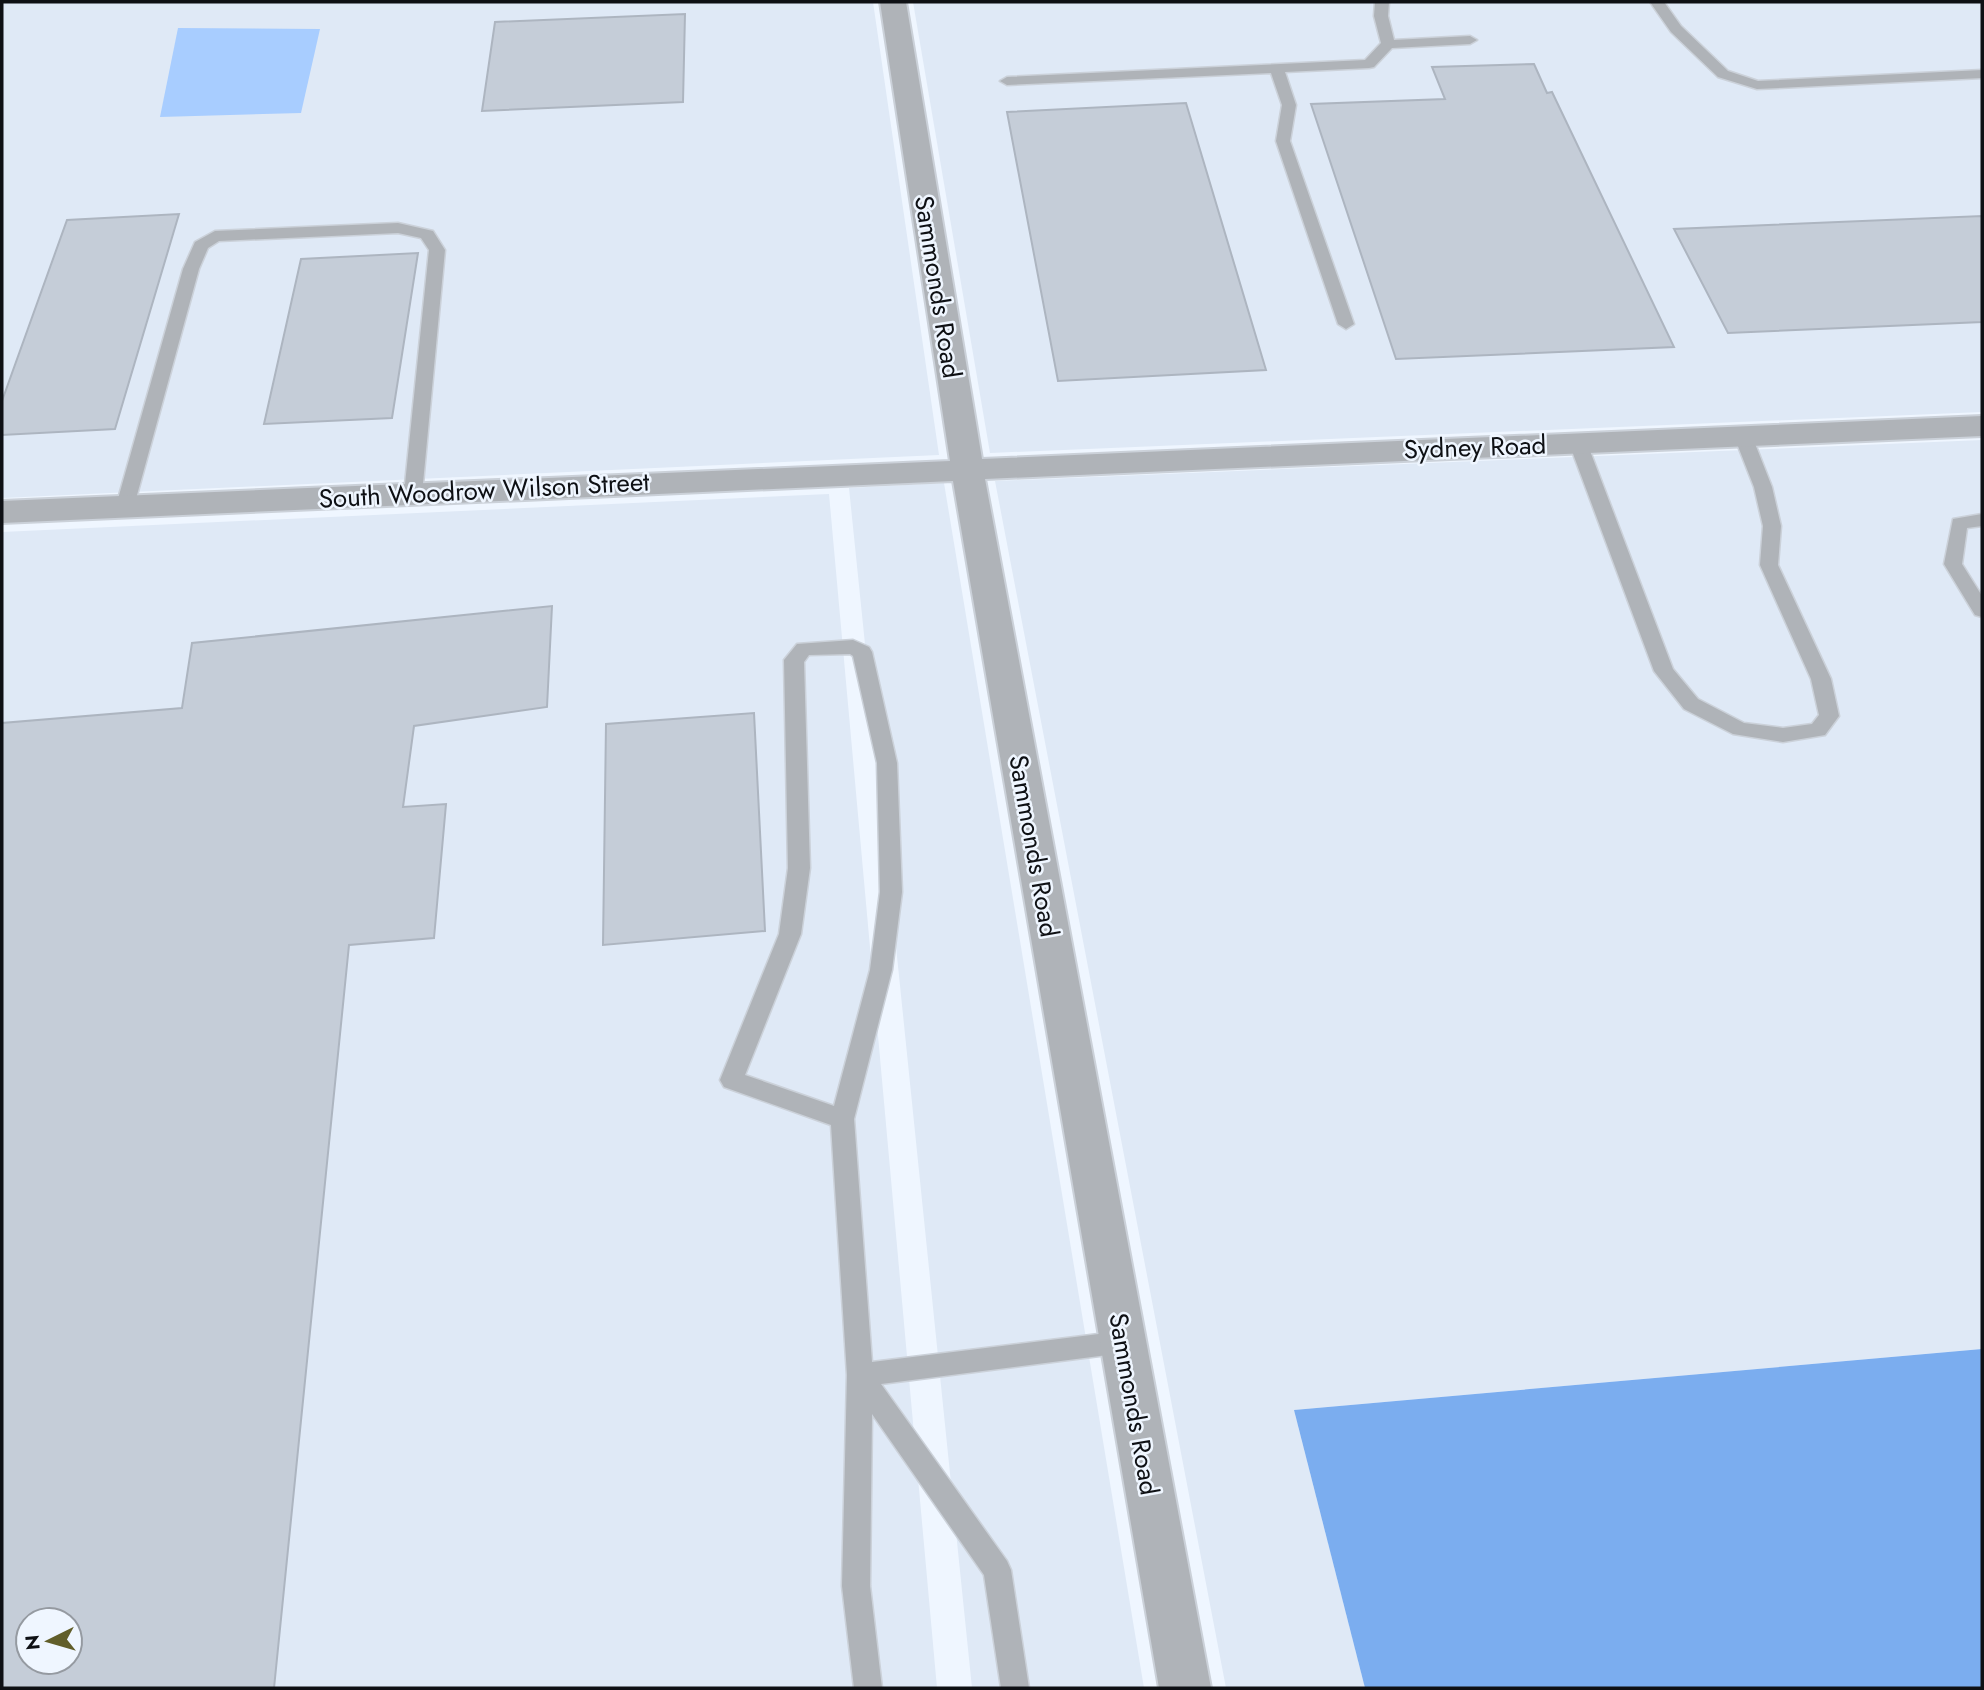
<svg xmlns="http://www.w3.org/2000/svg" width="1984" height="1690" font-family="Jost,sans-serif">
<style>
.built{fill:#dfe9f6;fill-rule:evenodd}
.green{fill:#a8cdff}
.water{fill:#7badef}
.building{fill:#c5cdd8;stroke:#adb5c0;stroke-width:2;fill-rule:evenodd}
.lines{fill:none;stroke-linecap:round;stroke-linejoin:round}
.service-casing{stroke:#cbd1d9;stroke-width:3}
.tertiary-casing{stroke:#cbd1d9;stroke-width:4}
.service{fill:#afb3b8;fill-rule:evenodd}
.tertiary{fill:#afb3b8;fill-rule:evenodd}
.labels{text-anchor:middle;stroke-width:5;stroke-linejoin:round;paint-order:stroke}
.street-label{font-size:26px;fill:#0e1014;stroke:#eff6ff}
</style>
<rect width="100%" height="100%" fill="#eff6ff"/>
<g class="built">
<path d="M2 2H873L939 455 2 498Z"/>
<path d="M913 2H1982V412L990 453Z"/>
<path d="M1982 440V1349L1294 1410 1365 1688H1226L995 481Z"/>
<path d="M944 483 1144 1688H972L849 488Z"/>
<path d="M829 494 937 1688H2V532ZM28 1620H70V1662H28Z"/>
</g>
<path class="green" d="M178 28 320 29 301 113 160 117Z"/>
<path class="water" d="M1982 1349V1688H1365L1294 1410Z"/>
<g class="building">
<path d="M685 14 683 102 482 111 495 22Z"/>
<path d="M1534 64 1547 93 1552 92 1674 347 1396 359 1311 104 1445 99 1432 67Z"/>
<path d="M1186 103 1266 370 1058 381 1007 112Z"/>
<path d="M179 214 115 429 2 435V401L67 220Z"/>
<path d="M1982 216V322L1728 333 1674 229Z"/>
<path d="M418 253 392 418 264 424 301 259Z"/>
<path d="M552 606 547 707 414 726 403 807 446 804 434 938 349 945 274 1688H2V723L182 708 192 643ZM28 1620H70V1662H28Z"/>
<path d="M754 713 765 931 603 945 606 724Z"/>
</g>
<g class="lines">
<g class="service-casing">
<g id="service">
<path d="M1375 2H1389L1388 16 1394 40 1470 36 1477 40 1470 44 1392 48 1374 67 1369 68 1285 72 1296 105 1290 141 1354 324 1346 329 1338 324 1276 141 1282 105 1271 73 1007 85 1000 81 1007 77 1365 60 1381 43 1374 16Z"/>
<path d="M1650 2H1664L1681 26 1728 71 1758 81 1982 70V78L1757 89 1718 77 1671 32Z"/>
<path d="M398 223 433 231 445 250 422 494 419 498H407L404 494 429 250 421 238 398 233 219 241 208 248 199 269 134 506 125 512 119 510 116 506 183 269 195 242 215 231Z"/>
<path d="M1743 431 1752 436 1772 487 1781 526 1778 565 1831 679 1839 716 1825 735 1783 742 1733 734 1684 709 1654 671 1569 443 1578 438 1587 443 1673 669 1698 699 1744 723 1783 728 1812 724 1819 715 1811 679 1760 565 1763 526 1754 487 1734 436Z"/>
<path d="M1982 514V526L1967 528 1962 564 1982 596V617L1975 615 1944 564 1953 519Z"/>
<path d="M853 640 869 647 872 652 897 763 902 892 892 970 854 1119 872 1362 1123 1331 1132 1334 1136 1342 1132 1350 1123 1353 881 1384 1007 1561 1011 1570 1029 1688H1001L984 1575 872 1414 870 1586 882 1688H854L842 1586 847 1375 831 1125 724 1087 720 1080 779 934 788 868 784 660 797 644ZM850 654 853 656 877 763 880 892 870 970 834 1106 745 1075 801 934 810 868 804 662 809 655Z"/>
</g>
</g>
<g class="tertiary-casing">
<path id="tertiary" d="M880 2H906L982 459 1982 416V436L985 479 1211 1688H1159L953 481 2 523V501L950 461Z"/>
</g>
<use href="#service" class="service"/>
<use href="#tertiary" class="tertiary"/>
</g>
<g class="labels">
<g class="street-label">
<text transform="translate(938 287) rotate(81)" y="9">Sammonds Road</text>
<text transform="translate(1475 447) rotate(-2)" y="9">Sydney Road</text>
<text transform="translate(484 490) rotate(-3)" y="9">South Woodrow Wilson Street</text>
<text transform="translate(1034 846) rotate(80)" y="9">Sammonds Road</text>
<text transform="translate(1134 1404) rotate(80)" y="9">Sammonds Road</text>
</g>
</g>
<rect width="1984" height="1690" fill="none" stroke="#0e1014" stroke-width="7"/>
<g transform="translate(49 1641) rotate(265)"><circle r="33" fill="#eff6ff" stroke="#959aa1" stroke-width="2"/>
<path d="M0-5L12 26L0 18L-12 26Z" fill="#615e2a"/>
<text y="-10" font-size="19" font-weight="bold" text-anchor="middle" fill="#0e1014">N</text>
</g>
</svg>
